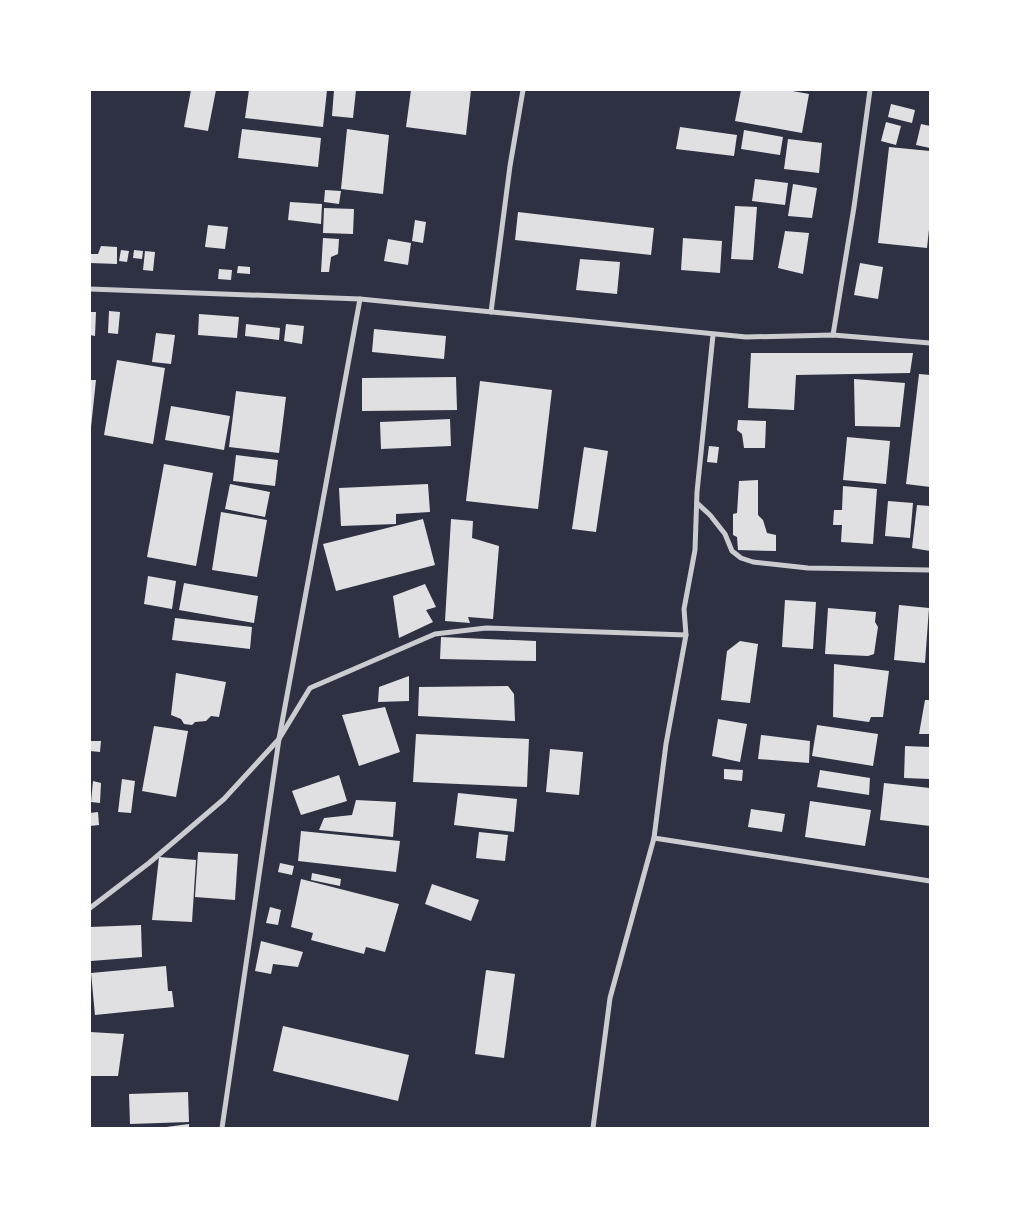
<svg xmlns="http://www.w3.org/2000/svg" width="1020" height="1218" font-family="Ubuntu,sans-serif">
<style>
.building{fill:#e0e0e3}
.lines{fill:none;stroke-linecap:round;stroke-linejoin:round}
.minor{stroke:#caccd0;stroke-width:5}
</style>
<rect width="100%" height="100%" fill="#2d3142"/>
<g class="building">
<path d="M191 90H216L208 131 184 127Z"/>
<path d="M249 90H327L323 127 245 118Z"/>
<path d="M334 90H356L353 118 332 116Z"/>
<path d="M411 90H471L466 135 406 127Z"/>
<path d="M741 90H787L809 94 802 133 735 121Z"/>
<path d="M891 104 915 110 912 123 888 117Z"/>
<path d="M886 122 901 126 896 145 881 141Z"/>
<path d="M921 124 930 126V148L916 145Z"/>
<path d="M680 127 737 135 734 156 676 149Z"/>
<path d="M242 129 321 138 318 167 238 158Z"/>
<path d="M347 129 389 135 383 194 341 189Z"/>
<path d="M744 130 783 137 780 155 741 149Z"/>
<path d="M788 139 822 143 819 173 784 169Z"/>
<path d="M889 147 930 151V220L927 248 878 243Z"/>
<path d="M755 179 788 183 785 205 752 201Z"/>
<path d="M793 184 817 188 812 218 788 216Z"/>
<path d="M325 190 341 191 339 204 324 202Z"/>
<path d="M290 202 322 204 321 224 288 220Z"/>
<path d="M735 206 757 207 753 260 731 259Z"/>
<path d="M324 208 354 209 353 234 323 233Z"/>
<path d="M518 212 654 228 651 255 515 240Z"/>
<path d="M415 220 426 222 423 243 412 241Z"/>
<path d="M208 225 228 227 225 249 205 247Z"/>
<path d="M785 231 809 233 803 274 778 268Z"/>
<path d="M323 238 339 239 338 254 331 257 329 272H321Z"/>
<path d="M683 238 722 241 720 273 681 270Z"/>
<path d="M388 239 411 243 408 265 384 261Z"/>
<path d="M101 246 117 247V264L90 263V254H98Z"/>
<path d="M121 250 129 251 127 262 119 261Z"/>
<path d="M134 250 143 251 142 259 133 258Z"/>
<path d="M145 251 155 252 153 271 143 270Z"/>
<path d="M580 259 620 262 617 294 576 290Z"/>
<path d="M860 263 883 267 878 299 854 295Z"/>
<path d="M238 266 250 267V274L237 273Z"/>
<path d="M219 269 232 270 231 280 218 279Z"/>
<path d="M109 311 120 312 118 334 108 333Z"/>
<path d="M90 312H96L95 336 90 335Z"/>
<path d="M199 314 239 317 237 338 198 335Z"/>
<path d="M246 324 280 328 279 340 245 336Z"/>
<path d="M286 324 304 326 302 344 284 341Z"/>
<path d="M374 329 446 336 444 359 372 352Z"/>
<path d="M156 333 175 335 171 364 152 362Z"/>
<path d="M751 353H913L910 373 796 375 794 410 748 408Z"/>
<path d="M117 360 165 368 153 444 104 435Z"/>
<path d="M919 374 930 375V487L906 484Z"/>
<path d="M456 377 457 410 362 411V378Z"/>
<path d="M854 379 905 383 900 427 855 426Z"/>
<path d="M90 380H96L91 427H90Z"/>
<path d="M480 381 552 390 538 509 466 501Z"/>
<path d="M236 391 286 397 279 453 229 447Z"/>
<path d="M171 406 230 416 224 450 165 440Z"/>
<path d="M450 419 451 446 381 449 380 422Z"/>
<path d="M738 420 766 421 765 448H744L742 434 737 430Z"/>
<path d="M847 437 890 441 886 484 843 480Z"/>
<path d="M709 446 719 447 717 463 707 462Z"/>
<path d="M584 447 608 451 596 532 572 529Z"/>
<path d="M236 455 278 460 275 486 233 481Z"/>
<path d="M164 464 213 473 196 566 147 557Z"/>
<path d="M758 480V515L763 520 767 533 776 535V551L738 550 737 537 733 535V514L737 513 739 481Z"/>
<path d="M230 484 270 492 265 517 225 509Z"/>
<path d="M428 484 430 512 396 514V524L341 526 339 488Z"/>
<path d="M843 486 877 489 873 544 841 542 842 525H833L834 510H842Z"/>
<path d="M888 501 913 503 910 538 885 536Z"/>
<path d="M917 505 930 506V551L912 548Z"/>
<path d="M221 512 267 520 257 577 212 570Z"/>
<path d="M423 519 435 565 336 591 323 544Z"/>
<path d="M451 519 473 521 472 538 499 546 493 619 468 617 470 623 445 621Z"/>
<path d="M148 576 176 581 172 609 144 604Z"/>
<path d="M184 583 258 596 254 623 179 610Z"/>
<path d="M425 584 436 607 426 610 433 622 399 638 393 596Z"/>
<path d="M785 600 816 602 813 649 782 647Z"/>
<path d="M899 605 929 608 925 663 894 660Z"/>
<path d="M828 608 876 612 875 622 878 627 874 654 868 656 825 654Z"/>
<path d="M175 618 252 627 250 649 172 640Z"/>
<path d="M441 637 536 641V661L440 659Z"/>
<path d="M740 641 758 644 750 703 721 700 727 651Z"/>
<path d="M834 664 889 671 883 717H871L869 722 833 717Z"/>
<path d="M176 673 226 682 219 717 211 716 206 721 195 722 192 725 184 724 181 719 171 715Z"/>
<path d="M409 676V701L378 702 379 687Z"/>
<path d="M508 686 514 694 515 721 418 716 419 687Z"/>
<path d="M925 700H930V734H919Z"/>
<path d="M385 707 400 752 359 766 342 715Z"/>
<path d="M718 719 747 724 740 762 712 756Z"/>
<path d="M817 725 878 734 873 766 812 756Z"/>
<path d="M154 726 188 731 176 797 142 791Z"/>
<path d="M416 734 529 739 527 787 413 782Z"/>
<path d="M761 735 810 741 809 763 758 759Z"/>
<path d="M90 741H101L100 752 90 751Z"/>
<path d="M905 746 930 747V779L904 778Z"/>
<path d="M550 749 583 752 579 795 546 792Z"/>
<path d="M724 769 743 770 742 781 724 779Z"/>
<path d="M820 770 870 778 869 795 817 787Z"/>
<path d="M339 775 347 801 301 815 292 791Z"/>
<path d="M122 779 135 781 131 813 118 812Z"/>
<path d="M93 781 101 783 100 803 91 802Z"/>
<path d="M884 783 930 788V826L880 820Z"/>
<path d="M458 793 517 799 514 832 454 825Z"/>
<path d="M356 800 396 802 393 837 319 830 324 818 352 815Z"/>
<path d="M810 801 871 810 865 846 805 837Z"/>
<path d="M751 809 785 814 782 832 748 827Z"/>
<path d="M98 812 99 825 90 826V813Z"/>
<path d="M301 831 400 841 396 872 298 861Z"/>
<path d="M479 832 508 835 505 861 476 858Z"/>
<path d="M198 852 238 854 235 900 195 897Z"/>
<path d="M159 857 196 860 192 922 152 920Z"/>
<path d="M280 863 294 866 292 875 278 872Z"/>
<path d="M312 873 341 879 340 886 311 880Z"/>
<path d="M301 879 399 904 385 952 366 947 364 954 311 940 313 933 291 927Z"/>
<path d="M432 884 479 900 471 921 425 904Z"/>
<path d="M270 907 281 910 278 925 266 923Z"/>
<path d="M141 925 142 957 91 961 90 927Z"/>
<path d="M261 941 303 952 298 967 273 964 271 974 255 971Z"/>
<path d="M166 966 168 991H172L174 1007 95 1015 91 973Z"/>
<path d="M486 970 515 974 504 1058 475 1054Z"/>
<path d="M283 1026 409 1055 398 1101 273 1071Z"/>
<path d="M90 1032 124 1034 118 1076H90Z"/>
<path d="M188 1092 189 1122 130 1124 129 1094Z"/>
<path d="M189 1124V1128H166V1127Z"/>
</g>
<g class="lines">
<g class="minor">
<path d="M90 289 360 299 746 337 833 335 930 343"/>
<path d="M491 312 510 166 523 90"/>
<path d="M833 335 854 207 870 90"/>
<path d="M697 503 710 515 725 534 732 551 741 558 753 562 808 568 930 570"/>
<path d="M654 838 930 881"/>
<path d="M90 908 149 863 224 799 279 739 310 688 435 634 486 628 686 635"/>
<path d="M222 1128 279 739 360 299"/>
<path d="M593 1128 610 998 654 838 666 744 686 635 684 609 695 550 697 492 713 335"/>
</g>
</g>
<rect width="1020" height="1218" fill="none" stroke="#ffffff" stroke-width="182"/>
</svg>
